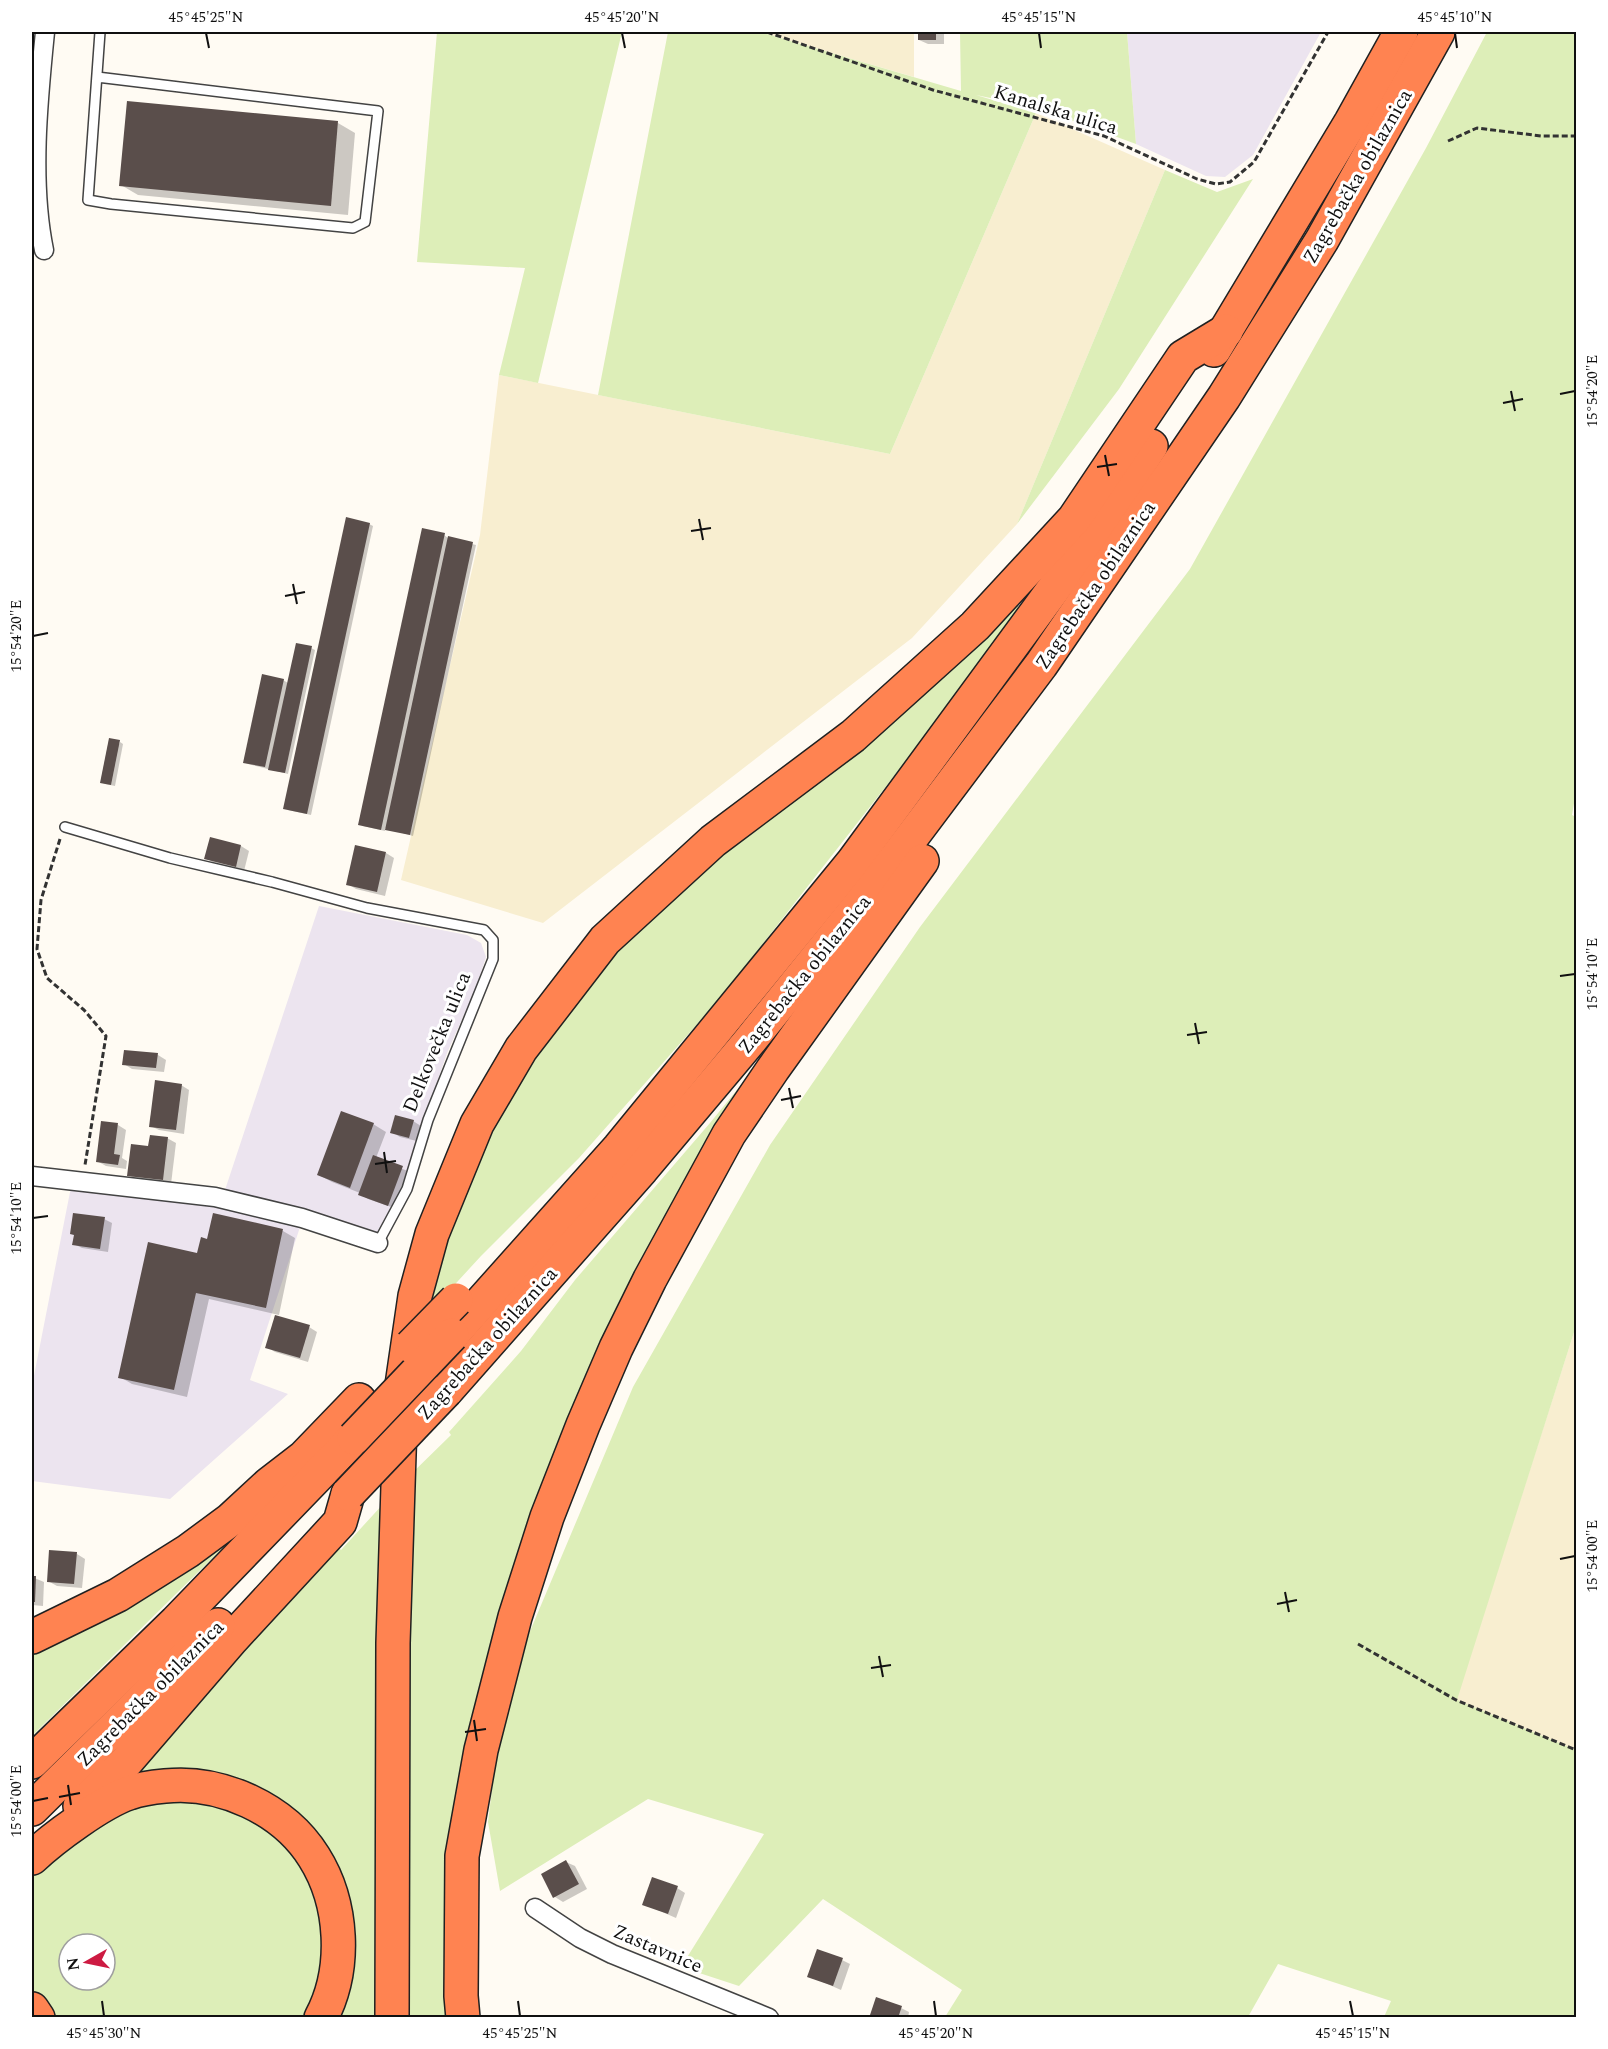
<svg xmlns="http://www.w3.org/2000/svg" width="1608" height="2049" font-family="Spectral,serif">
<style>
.industrial{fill:#ece4ef}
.farmland{fill:#f8eed0}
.green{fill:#ddeeb8;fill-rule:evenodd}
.shadow{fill:#0003}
.building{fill:#5a4e4b}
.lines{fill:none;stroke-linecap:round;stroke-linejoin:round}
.lane-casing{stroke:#434343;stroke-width:12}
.street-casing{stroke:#434343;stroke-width:21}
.highway-casing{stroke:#212121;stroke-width:36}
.path{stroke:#323232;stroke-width:3;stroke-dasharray:6 3;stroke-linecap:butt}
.lane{stroke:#fff;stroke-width:9}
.street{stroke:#fff;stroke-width:18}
.highway{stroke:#ff8351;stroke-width:33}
.highway-bridge-casing{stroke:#212121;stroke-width:36;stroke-linecap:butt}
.highway-bridge{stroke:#ff8351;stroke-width:33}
.ticks{fill:none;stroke:#101010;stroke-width:2}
.labels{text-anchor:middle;stroke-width:6;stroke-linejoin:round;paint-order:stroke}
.street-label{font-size:20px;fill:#101010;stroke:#fff}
.neatline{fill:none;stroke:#101010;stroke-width:2}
.ticks-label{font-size:15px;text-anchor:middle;fill:#101010}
</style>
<rect width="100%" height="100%" fill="#fffbf3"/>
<g class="industrial">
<path d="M1127 32H1321L1253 155 1225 177 1206 176 1136 144Z"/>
<path d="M319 906 467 935 481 943 486 957 476 988 447 1053 395 1205 379 1233 225 1190Z"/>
<path d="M71 1187 209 1205 266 1215 300 1227 250 1380 288 1394 170 1499 32 1481V1386Z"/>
</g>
<g class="farmland">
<path d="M760 32H914V77Z"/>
<path d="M1036 113 1165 170 1017 524 912 638 543 923 401 880 480 535 499 375 890 454Z"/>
<path d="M1576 1326V1750L1456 1700Z"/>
</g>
<g class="green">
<path d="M437 32H622L538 383 499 375 525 268 417 262Z"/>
<path d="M668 32H760L961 91 960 32H1127L1136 144 1038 108 976 95 1036 113 890 454 598 395Z"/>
<path d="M1487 32H1576V792L1572 815 1576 817V1326L1457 1700 1576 1750V2017H1384L1391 2001 1278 1964 1248 2017H945L962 1990 823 1899 739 1986 681 1967 764 1834 648 1799 500 1891 488 1822 498 1740 520 1655 633 1387 770 1145 920 927 1190 569 1426 148Z"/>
<path d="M1165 170 1217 192 1253 179 1119 389 1017 524Z"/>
<path d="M1018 603V608L1005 627 898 771 722 996 579 1158 481 1256 424 1318 440 1251 506 1096 639 921Z"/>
<path d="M771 1048 513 1586 453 2017 403 2018 405 1480 451 1435 449 1432 521 1351 575 1280 710 1123Z"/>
<path d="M384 1503 382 2017H332L344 1989 299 1822 127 1785 200 1693 338 1547 341 1550Z"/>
<path d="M254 1517 32 1736V1649Z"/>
<path d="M217 1800 291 1844 329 1924 312 2017H46L32 2000V1874L58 1849 137 1803ZM69 1944H105V1980H69Z"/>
</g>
<g class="shadow">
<path d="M919 32H944V44H928L919 40Z"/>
<path d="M129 103 338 123 355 133 348 215 138 195 121 185Z"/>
<path d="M369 524 373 526 311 815 288 810Z"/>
<path d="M444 535 448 538 476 545 413 836 385 828V831L363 826Z"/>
<path d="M311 648 315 650 288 774 248 764 244 762 283 680 288 683Z"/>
<path d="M120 742 123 744 115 786 105 784 101 782Z"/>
<path d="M211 839 241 846 249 851 244 871 214 863 206 858Z"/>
<path d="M386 853 394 858 385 896 356 889 348 884Z"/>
<path d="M158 1055 166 1060 164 1072 132 1069 124 1064Z"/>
<path d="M181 1085 189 1090 184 1134 159 1130 151 1126Z"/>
<path d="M413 1121 421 1126 417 1141 400 1137 392 1132Z"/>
<path d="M103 1123 118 1125 126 1130 122 1158 127 1161 126 1169 106 1166 97 1161Z"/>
<path d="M373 1124 386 1132 376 1158 410 1172 397 1209 368 1199 360 1194V1193L332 1182 319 1175Z"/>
<path d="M167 1138 176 1143 171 1184 137 1180 129 1175 150 1147Z"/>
<path d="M214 1215 283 1231 295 1238 279 1315 209 1299 187 1397 132 1384 120 1377 209 1240Z"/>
<path d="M104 1219 112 1223 108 1252 82 1248 74 1244Z"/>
<path d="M309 1327 317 1332 308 1362 275 1352 267 1347Z"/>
<path d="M77 1554 85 1559 82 1588 57 1586 48 1581Z"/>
<path d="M32 1577 44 1582 43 1606 32 1605Z"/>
<path d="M566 1862 575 1866 587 1889 563 1902 555 1897 543 1874Z"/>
<path d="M677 1888 685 1893 676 1918 644 1904Z"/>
<path d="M842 1960 850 1964 841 1990 809 1976Z"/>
<path d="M901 2008 909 2012 908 2018H870Z"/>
</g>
<g class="building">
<rect x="918" y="32" width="18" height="8"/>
<path d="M127 101 338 121 331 206 119 186Z"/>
<path d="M346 517 370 523 307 814 283 809Z"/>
<path d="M422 528 445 533 381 830 358 825Z"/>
<path d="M448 536 473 542 410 835 385 830Z"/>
<path d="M296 643 312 646 285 773 268 770Z"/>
<path d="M262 674 284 679 265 767 243 763Z"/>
<path d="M109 738 120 740 111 785 100 783Z"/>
<path d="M210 837 241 845 236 867 204 859Z"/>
<path d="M355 845 386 852 377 892 346 885Z"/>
<path d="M124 1050 158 1053 156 1068 122 1065Z"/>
<path d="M155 1080 182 1084 176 1130 149 1127Z"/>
<path d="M341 1111 374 1123 350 1188 317 1175Z"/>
<path d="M395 1115 414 1120 409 1138 390 1133Z"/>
<path d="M101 1121 118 1123 114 1154 120 1155 118 1165 96 1162Z"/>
<path d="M150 1135 168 1137 163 1180 127 1176 131 1144 148 1146Z"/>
<path d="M373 1155 403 1166 388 1206 358 1195Z"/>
<path d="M73 1213 105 1217 100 1249 72 1245 74 1235 70 1234Z"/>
<path d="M213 1213 283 1229 266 1308 196 1293 174 1390 118 1378 148 1242 197 1253 201 1237 207 1239Z"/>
<path d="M275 1315 310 1325 300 1358 265 1348Z"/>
<path d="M49 1550 77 1552 74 1584 47 1582Z"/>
<path d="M32 1576H36L35 1602H32Z"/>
<path d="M566 1860 579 1884 553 1898 541 1874Z"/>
<path d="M652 1877 678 1886 668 1914 642 1905Z"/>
<path d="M817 1949 843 1958 833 1986 807 1977Z"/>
<path d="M876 1997 902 2006 898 2018H869Z"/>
</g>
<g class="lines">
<g class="lane-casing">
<g id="lane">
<path d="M97 77 378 111 365 222 353 228 111 204 88 200 100 32"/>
<path d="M65 827 170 858 272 882 367 908 484 930 493 940V959L428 1120 407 1189 378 1243"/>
</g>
</g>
<g class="street-casing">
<g id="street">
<path d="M44 250C30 182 38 101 45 32"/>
<path d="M32 1176 215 1197 302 1218 378 1243"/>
<path d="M535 1908 580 1938 612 1954 769 2018"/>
</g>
</g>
<g class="highway-casing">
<g id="highway">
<path d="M1214 350 1351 122 1401 32"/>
<path d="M452 1335 619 1148 853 862 1091 538 1151 446"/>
<path d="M446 1391 642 1169 748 1043 878 882 1041 665 1224 397 1322 240 1438 32"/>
<path d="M32 1637 118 1595 188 1551 230 1520 269 1484 304 1457 359 1400"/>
<path d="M32 1762 176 1622 354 1438"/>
<path d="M80 1806 126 1762 232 1639 340 1522 348 1494"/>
<path d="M32 1809 218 1625"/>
<path d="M32 1858C53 1838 102 1802 129 1793 140 1789 154 1787 165 1786 221 1780 284 1809 314 1857 343 1903 347 1969 321 2018"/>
<path d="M32 2009 38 2018"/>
<path d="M392 2018 393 1643 401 1392 415 1296 432 1234 477 1124 521 1049 605 940 713 841 853 736 975 626 1074 519 1183 357 1226 331"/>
<path d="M463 2018 461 1996 462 1856 481 1750 515 1617 547 1517 583 1425 616 1348 650 1279 729 1134 773 1069 922 861"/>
</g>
</g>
<g class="path">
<path d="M767 32 933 90 1104 136 1197 179 1216 184 1230 182 1254 162 1328 32"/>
<path d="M1448 141 1477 128 1541 136H1576"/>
<path d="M60 839 41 900 37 949 47 978 84 1010 106 1036 85 1165"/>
<path d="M1358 1644 1456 1700 1576 1750"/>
</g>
<use href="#lane" class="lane"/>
<use href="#street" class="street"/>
<use href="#highway" class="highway"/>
<g class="highway-bridge-casing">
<g id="highway-bridge">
<path d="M411 1346 456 1300"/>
<path d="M354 1438 452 1335"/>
<path d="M348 1494 446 1391"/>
</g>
</g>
<use href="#highway-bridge" class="highway-bridge"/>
</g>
<path class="ticks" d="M206 33 209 48M622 33 625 48M1039 33 1041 48M1455 33 1457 48M1511 391 1515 411M1560 394 1575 391M1503 403 1523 399M1105 455 1109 476M1097 467 1117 464M699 519 703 540M691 531 711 528M293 584 297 604M285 596 305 592M33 636 48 633M1560 976 1575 974M1195 1023 1199 1044M1187 1035 1207 1032M789 1088 793 1108M781 1100 801 1096M384 1152 387 1173M375 1164 396 1161M33 1218 48 1216M1560 1559 1575 1556M1285 1592 1289 1612M1277 1604 1297 1600M879 1656 883 1677M871 1668 891 1665M474 1720 477 1741M465 1732 486 1729M68 1785 71 1805M59 1797 80 1793M33 1801 48 1798M102 2001 104 2016M518 2001 520 2016M934 2001 936 2016M1350 2001 1353 2016"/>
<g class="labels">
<g class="street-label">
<text transform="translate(1056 109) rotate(17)" y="7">Kanalska ulica</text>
<text transform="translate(1357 176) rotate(-60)" y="7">Zagrebačka obilaznica</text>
<text transform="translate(1095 585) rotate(-56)" y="7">Zagrebačka obilaznica</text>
<text transform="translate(804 974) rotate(-51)" y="7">Zagrebačka obilaznica</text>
<text transform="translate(436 1042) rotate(-68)" y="7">Delkovečka ulica</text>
<text transform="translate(487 1343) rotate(-48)" y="7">Zagrebačka obilaznica</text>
<text transform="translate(150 1693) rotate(-45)" y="7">Zagrebačka obilaznica</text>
<text transform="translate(658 1948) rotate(23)" y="7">Zastavnice</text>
</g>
</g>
<rect width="1608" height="2049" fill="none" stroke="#ffffff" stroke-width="66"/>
<g transform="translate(87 1962) rotate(261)"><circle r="28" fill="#ffffff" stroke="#9f9f9f" stroke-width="1.5"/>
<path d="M0-4.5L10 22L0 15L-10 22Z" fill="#cd1b42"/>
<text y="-9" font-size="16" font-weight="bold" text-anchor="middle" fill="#101010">N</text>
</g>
<rect x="33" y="33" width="1542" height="1983" class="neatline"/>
<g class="ticks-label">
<text x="206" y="22">45°45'25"N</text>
<text x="622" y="22">45°45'20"N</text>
<text x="1039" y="22">45°45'15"N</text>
<text x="1455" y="22">45°45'10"N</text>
<text transform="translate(1592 391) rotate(-90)" y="5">15°54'20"E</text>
<text transform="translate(16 636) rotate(-90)" y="5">15°54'20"E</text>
<text transform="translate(1592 974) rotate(-90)" y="5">15°54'10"E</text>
<text transform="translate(16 1218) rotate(-90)" y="5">15°54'10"E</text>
<text transform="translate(1592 1556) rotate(-90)" y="5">15°54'00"E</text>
<text transform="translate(16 1801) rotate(-90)" y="5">15°54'00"E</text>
<text x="104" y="2038">45°45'30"N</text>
<text x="520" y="2038">45°45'25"N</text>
<text x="936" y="2038">45°45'20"N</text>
<text x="1353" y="2038">45°45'15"N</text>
</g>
</svg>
